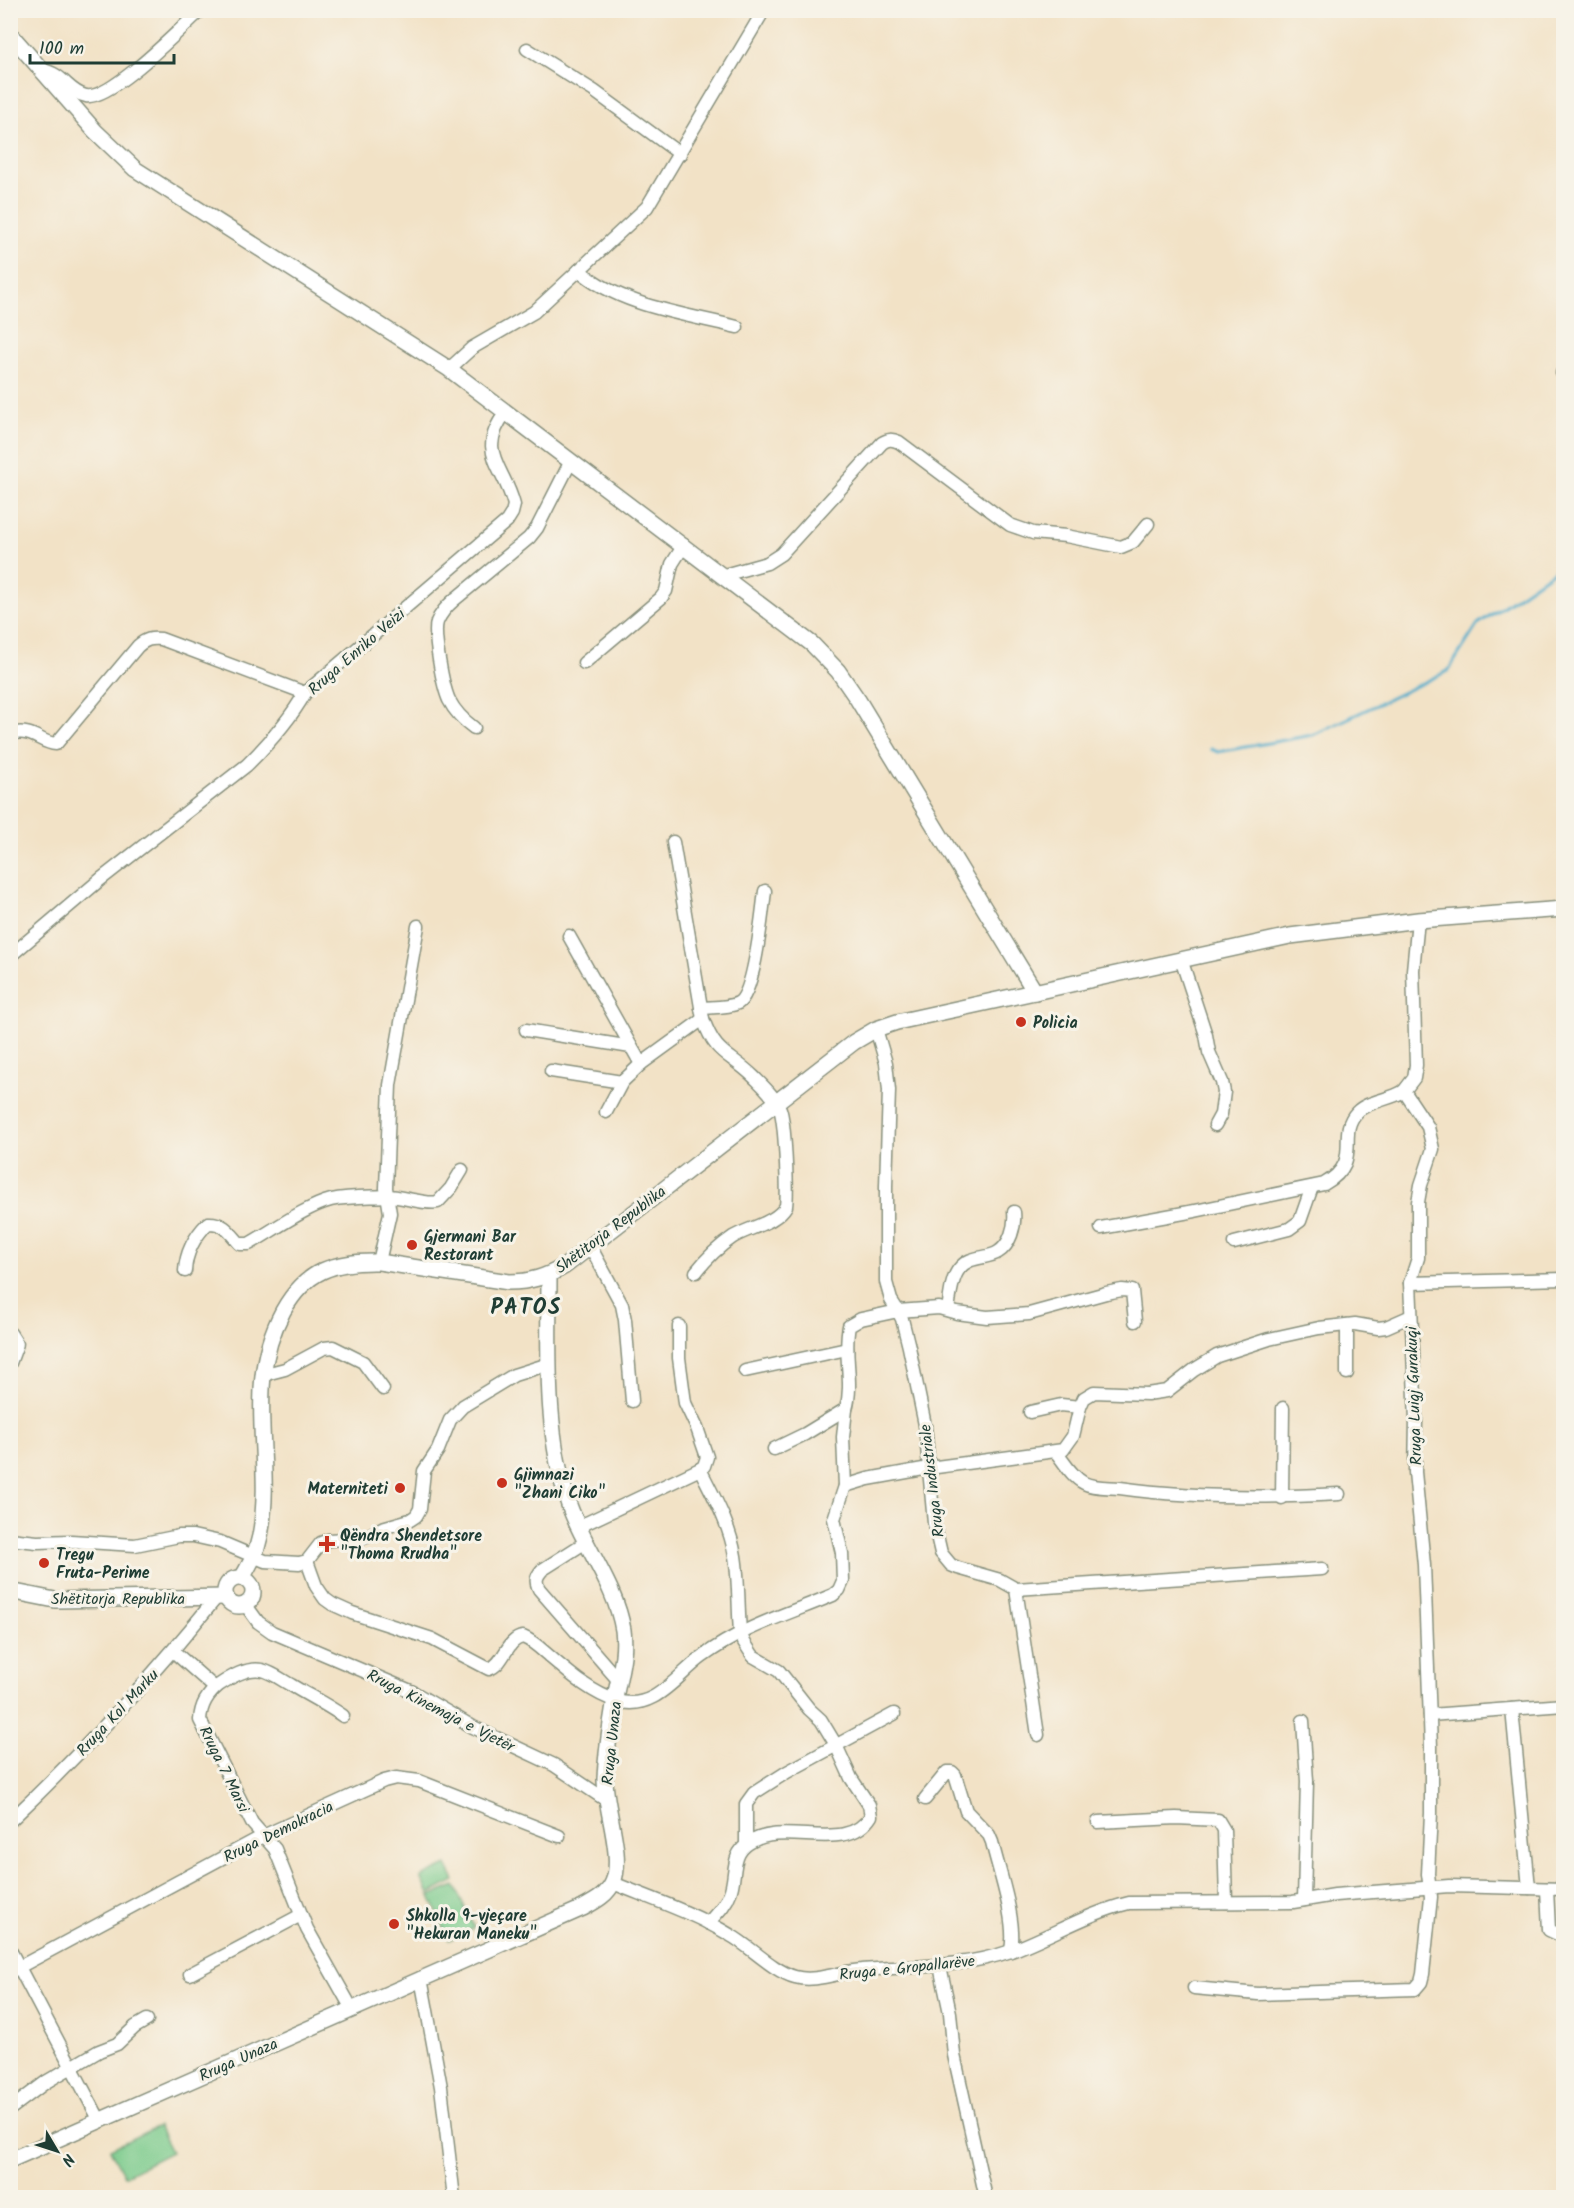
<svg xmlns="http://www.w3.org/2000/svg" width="1574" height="2208" font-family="Kalam,sans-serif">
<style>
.pitch{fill:#7aca8b;stroke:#4c8460;stroke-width:1.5}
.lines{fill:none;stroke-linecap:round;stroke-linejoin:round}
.stream{stroke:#4cabcb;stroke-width:3}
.minor-casing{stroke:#88907d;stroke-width:15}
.major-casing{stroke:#88907d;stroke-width:18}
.minor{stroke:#fff;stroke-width:12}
.major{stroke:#fff;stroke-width:15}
.poi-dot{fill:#c8321e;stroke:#f7f3e8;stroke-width:2}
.labels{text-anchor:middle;stroke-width:6;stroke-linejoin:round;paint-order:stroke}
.street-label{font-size:16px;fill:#1f3d34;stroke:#f7f3e8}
.poi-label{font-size:16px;font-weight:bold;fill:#1f3d34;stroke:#f7f3e8;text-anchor:start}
.district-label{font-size:22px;font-weight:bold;letter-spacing:1.5px;fill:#1f3d34;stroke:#f7f3e8}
</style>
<rect width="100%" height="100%" fill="#f7f3e8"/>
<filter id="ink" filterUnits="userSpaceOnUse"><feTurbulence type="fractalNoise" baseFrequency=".0167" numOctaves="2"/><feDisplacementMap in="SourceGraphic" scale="12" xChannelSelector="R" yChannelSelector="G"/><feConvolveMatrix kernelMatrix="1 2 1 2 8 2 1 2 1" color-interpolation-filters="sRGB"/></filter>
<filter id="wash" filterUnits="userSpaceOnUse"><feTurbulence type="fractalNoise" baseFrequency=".008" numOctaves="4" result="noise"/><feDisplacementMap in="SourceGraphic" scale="24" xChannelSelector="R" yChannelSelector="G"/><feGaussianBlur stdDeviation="1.35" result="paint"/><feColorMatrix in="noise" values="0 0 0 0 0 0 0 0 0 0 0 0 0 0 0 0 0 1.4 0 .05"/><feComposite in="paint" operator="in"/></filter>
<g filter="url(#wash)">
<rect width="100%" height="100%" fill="#f2e2c6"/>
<g class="pitch">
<path d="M447 1865 455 1881 429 1894 421 1877Z"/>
<path d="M455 1886 474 1928 449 1940 430 1896Z"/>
<path d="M158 2126 171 2152 124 2176 110 2149Z"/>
</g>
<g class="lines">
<path class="stream" d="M1211 749 1218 752 1313 735 1448 671 1478 624 1564 564"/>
</g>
</g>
<g filter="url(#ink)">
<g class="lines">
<g class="minor-casing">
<g id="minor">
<path d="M527 49 594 91 680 154"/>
<path d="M42 70C64 74 68 92 86 96 111 100 180 29 201 10"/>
<path d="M579 270C620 306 685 314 737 327"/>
<path d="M449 369 472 348 534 312 647 207 764 10"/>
<path d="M1562 373 1564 370"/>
<path d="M724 575 767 563 781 554 882 443C888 439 892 439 899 442L1010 525 1033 533 1066 536 1121 547 1133 542 1148 524"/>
<path d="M584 663 661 598 666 591 672 564 684 545"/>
<path d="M474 728C463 720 455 712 449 700 443 687 433 635 437 622 441 612 447 606 454 600L529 538 537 528 571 461"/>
<path d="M10 734C34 728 39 743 56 744L138 646C146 639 151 638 161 639L305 693"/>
<path d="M673 842 703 1019C716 1056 728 1052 754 1077 763 1086 775 1097 780 1109 785 1122 788 1191 786 1206 776 1223 750 1227 733 1237 718 1247 707 1258 696 1272"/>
<path d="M569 936 641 1064"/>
<path d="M10 956 101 879 247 765C269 743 290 720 305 693L507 521 512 513 514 505C504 465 475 453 506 412"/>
<path d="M1181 959 1206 1035 1209 1052 1222 1082 1224 1092 1221 1114 1215 1125"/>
<path d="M701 1008C712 1007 728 1008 738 1003 755 993 762 913 765 891"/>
<path d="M876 1029 886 1063 889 1090 886 1186V1282L891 1300 898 1311 939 1308 957 1313 987 1317 1029 1314 1106 1293 1122 1290 1132 1291 1135 1321"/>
<path d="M526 1030 631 1047"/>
<path d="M551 1071 622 1082"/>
<path d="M606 1112 622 1082 641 1064 703 1019"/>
<path d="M1101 1228 1195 1211 1324 1184C1365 1161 1335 1135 1357 1112 1367 1101 1390 1100 1404 1091"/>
<path d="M1234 1243 1289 1229 1300 1221 1312 1187"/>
<path d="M590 1246 622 1305 625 1320 632 1401"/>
<path d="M379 1262 390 1213 386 1188 390 1085 418 926"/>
<path d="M185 1271C186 1252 194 1237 208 1223 224 1222 230 1233 240 1244H249C272 1231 307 1206 331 1200 350 1196 369 1197 387 1196 402 1196 426 1205 438 1202L451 1188 462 1170"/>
<path d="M1410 1283 1564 1279"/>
<path d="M948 1310C950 1298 951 1279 959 1269 974 1249 999 1267 1011 1235 1014 1227 1015 1221 1014 1212"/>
<path d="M10 1333 17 1344 10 1363"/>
<path d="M745 1371 847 1349"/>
<path d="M1347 1373V1325"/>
<path d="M262 1375 285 1369 324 1348 333 1347 363 1362 383 1389"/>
<path d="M1030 1412 1061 1405 1080 1407"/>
<path d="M774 1449 805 1434 846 1409C854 1382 843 1354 849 1326L861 1319 898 1311 902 1319 909 1347 925 1425 934 1523 941 1553 951 1565 958 1568 1000 1580 1016 1589 1322 1569"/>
<path d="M1056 1452C1064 1462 1072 1477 1084 1483 1093 1488 1109 1487 1120 1488 1192 1498 1266 1498 1339 1494"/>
<path d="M700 1469C714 1497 730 1525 735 1556 739 1581 738 1607 740 1632L744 1642 753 1656 779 1671 809 1709 821 1720 836 1745 851 1778 869 1805 871 1816C846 1856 785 1819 749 1843 730 1855 737 1875 730 1893 726 1905 716 1914 708 1923"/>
<path d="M845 1486 868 1479 929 1468 1063 1450 1073 1436 1080 1407 1084 1398 1094 1392 1147 1394 1167 1391 1194 1370 1217 1356 1269 1339 1319 1328 1355 1324 1378 1328 1386 1327 1411 1316"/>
<path d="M1282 1498 1283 1408"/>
<path d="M578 1527 700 1469 704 1466 707 1457 697 1428 685 1403 679 1358V1326"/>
<path d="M10 1539 37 1542 71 1541 135 1545 179 1536H193L220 1542 265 1561 299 1563 307 1561 321 1543 328 1540 364 1538 382 1528 410 1520 416 1516 420 1509 424 1471 438 1450 450 1420 463 1406 514 1375 549 1364"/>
<path d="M586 1542 542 1570C536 1577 535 1581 539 1589L619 1681"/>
<path d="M307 1561 316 1586 325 1599 332 1604 352 1613 432 1639 489 1669C505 1664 506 1639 523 1637 533 1641 541 1649 549 1656 569 1673 591 1693 617 1701 654 1712 676 1676 702 1657 744 1626 786 1615 833 1595L839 1590 843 1581 842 1553 834 1519 845 1486 843 1437 846 1409"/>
<path d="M1016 1589 1038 1735"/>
<path d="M245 1604 258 1622 272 1632 413 1692 473 1727 554 1765 606 1800"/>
<path d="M173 1651 215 1688"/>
<path d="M1512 1709 1529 1888"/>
<path d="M1430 1715 1564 1705"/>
<path d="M343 1716C326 1704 309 1696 291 1685 282 1680 273 1673 262 1670 247 1667 231 1677 219 1685 207 1695 201 1705 200 1720L252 1823 275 1849 307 1929 352 2009"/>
<path d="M1303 1721 1307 1781 1304 1900"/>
<path d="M925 1799 947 1772H952L955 1775 966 1811 989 1835 992 1842C999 1872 1017 1921 1011 1950"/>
<path d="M10 1821C84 1751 153 1676 217 1597"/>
<path d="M1098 1822 1176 1818 1218 1820 1224 1830 1226 1902"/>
<path d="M746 1844V1804L754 1793 787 1772 894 1714"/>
<path d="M613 1883C652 1899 694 1913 730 1935 750 1946 773 1971 795 1977 816 1983 841 1971 862 1970 913 1966 962 1968 1011 1951 1051 1936 1088 1913 1129 1903L1293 1902 1335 1895 1449 1886 1564 1889"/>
<path d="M1547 1889 1549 1930 1564 1937"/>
<path d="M10 1950 100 2121"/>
<path d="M940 1966 950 2013 954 2055 986 2198"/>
<path d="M10 1972 263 1836 384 1781 396 1778 419 1781 559 1836"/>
<path d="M190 1974 301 1915"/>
<path d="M421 1978 441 2087 454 2198"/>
<path d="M1194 1988 1258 1994 1415 1989 1421 1982 1423 1974 1431 1897 1428 1874 1431 1813V1747L1424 1565 1415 1472 1416 1420 1410 1283 1418 1258V1202L1421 1185 1433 1149 1428 1127 1404 1091 1414 1078 1416 1065 1413 970 1418 920"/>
<path d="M10 2109 46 2082 99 2051 117 2044 135 2027 147 2020"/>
</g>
</g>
<g class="major-casing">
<g id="major">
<path d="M10 34 95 131 135 169 449 369 812 644 838 671 858 700 1035 992"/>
<circle cx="239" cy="1592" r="14"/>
<path d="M242 1578C250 1564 257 1552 260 1536 275 1458 242 1387 283 1311 306 1270 334 1261 379 1262L509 1282C530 1282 546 1277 565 1266L854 1042 876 1029 897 1022 1290 936 1418 920 1564 909"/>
<path d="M10 1591 55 1600 226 1597"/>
<path d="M10 2160 583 1908C594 1902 608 1895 613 1882 624 1856 605 1809 605 1779 606 1750 611 1722 616 1693 620 1672 626 1652 623 1630 616 1586 584 1547 569 1505 544 1431 549 1352 549 1275"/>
</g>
</g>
<use href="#minor" class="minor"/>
<use href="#major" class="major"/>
</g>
</g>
<g class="poi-dot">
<circle cx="1021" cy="1022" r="6"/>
<circle cx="412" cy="1245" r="6"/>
<circle cx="502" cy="1483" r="6"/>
<circle cx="400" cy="1488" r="6"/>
<path d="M324 1535h6v6h6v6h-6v6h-6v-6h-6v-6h6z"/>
<circle cx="44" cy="1563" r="6"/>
<circle cx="394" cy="1924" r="6"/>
</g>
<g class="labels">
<g class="street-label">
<text transform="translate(356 651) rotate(-41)" y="6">Rruga Enriko Veizi</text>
<text transform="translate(610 1229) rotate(-37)" y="6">Shëtitorja Republika</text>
<text transform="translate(1413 1396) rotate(-92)" y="6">Rruga Luigj Gurakuqi</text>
<text transform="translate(931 1481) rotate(-97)" y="6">Rruga Industriale</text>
<text x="118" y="1604">Shëtitorja Republika</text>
<text transform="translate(441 1710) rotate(27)" y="6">Rruga Kinemaja e Vjetër</text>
<text transform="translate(117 1712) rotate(-47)" y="6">Rruga Kol Marku</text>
<text transform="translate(611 1743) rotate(-84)" y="6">Rruga Unaza</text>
<text transform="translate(225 1769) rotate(64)" y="6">Rruga 7 Marsi</text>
<text transform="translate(278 1831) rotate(-26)" y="6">Rruga Demokracia</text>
<text transform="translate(907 1967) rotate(-6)" y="6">Rruga e Gropallarëve</text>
<text transform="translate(238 2059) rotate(-24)" y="6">Rruga Unaza</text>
</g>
<g class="poi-label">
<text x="1033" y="1028">Policia</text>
<text x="424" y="1242">Gjermani Bar<tspan x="424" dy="18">Restorant</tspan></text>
<text x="514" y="1480">Gjimnazi<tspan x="514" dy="18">"Zhani Ciko"</tspan></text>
<text x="388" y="1494" text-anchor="end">Materniteti</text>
<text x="340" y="1541">Qëndra Shendetsore<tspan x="340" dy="18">"Thoma Rrudha"</tspan></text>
<text x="56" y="1560">Tregu<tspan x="56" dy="18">Fruta-Perime</tspan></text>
<text x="406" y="1921">Shkolla 9-vjeçare<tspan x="406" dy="18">"Hekuran Maneku"</tspan></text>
</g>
<g class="district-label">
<text x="526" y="1314">PATOS</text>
</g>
</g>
<rect width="1574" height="2208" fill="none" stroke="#f7f3e8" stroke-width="36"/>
<g transform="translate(57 2151) rotate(129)" stroke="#f7f3e8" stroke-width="4.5" paint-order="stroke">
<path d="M0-4.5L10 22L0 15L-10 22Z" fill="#1f3d34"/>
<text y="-9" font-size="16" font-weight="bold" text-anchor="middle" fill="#1f3d34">N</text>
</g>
<path d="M30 54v9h144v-9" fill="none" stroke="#1f3d34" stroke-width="3"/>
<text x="39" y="54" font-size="18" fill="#1f3d34" stroke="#f7f3e8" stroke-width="4.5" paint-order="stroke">100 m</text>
</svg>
